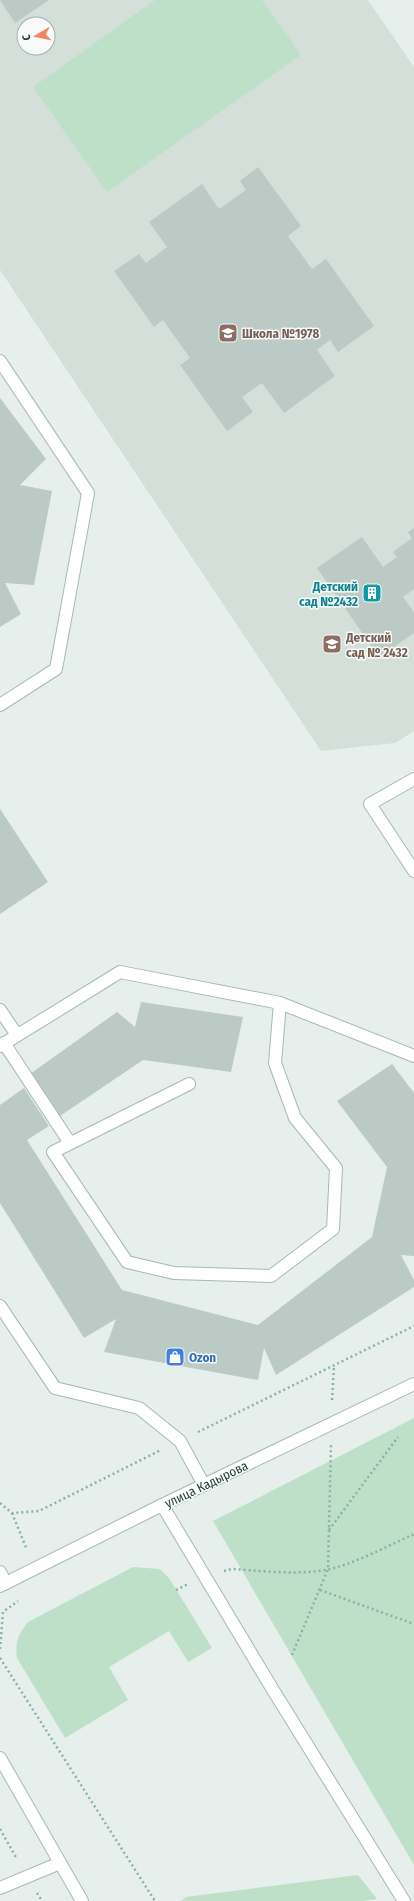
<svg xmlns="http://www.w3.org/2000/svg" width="414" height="1901" font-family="'Fira Sans Condensed',sans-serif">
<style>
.built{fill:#d4dfda;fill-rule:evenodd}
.green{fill:#bfe0c8}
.building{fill:#bbcac4}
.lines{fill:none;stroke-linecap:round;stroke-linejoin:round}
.service-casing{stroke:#a8b8b2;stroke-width:14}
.minor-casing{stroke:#a8b8b2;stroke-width:14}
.secondary-casing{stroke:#a4bbb3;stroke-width:14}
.path{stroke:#86b3a5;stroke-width:2.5;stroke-dasharray:2 3;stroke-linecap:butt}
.service{stroke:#fff;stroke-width:12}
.minor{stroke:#fff;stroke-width:12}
.secondary{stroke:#fff;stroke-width:12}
.labels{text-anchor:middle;stroke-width:3;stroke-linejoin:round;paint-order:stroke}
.education-label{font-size:13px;font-weight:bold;fill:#785e54;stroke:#f7fbf9;text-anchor:start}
.culture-label{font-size:13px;font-weight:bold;fill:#0d838f;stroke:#f7fbf9;text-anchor:end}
.shop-label{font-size:13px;font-weight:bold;fill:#366cbe;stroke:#f7fbf9;text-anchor:start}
.street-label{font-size:13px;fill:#24423a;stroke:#f7fbf9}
</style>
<rect width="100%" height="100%" fill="#e6efeb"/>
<path class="built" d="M0 0H368L414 67V731L395 743 321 751 0 270ZM24 24H48V48H24Z"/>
<g class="green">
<path d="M155 0H262L301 55 107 192 33 87Z"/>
<path d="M414 1418V1865L213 1521Z"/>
<path d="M133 1567 160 1569 169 1578 212 1648 188 1662 169 1631 109 1667 128 1700 65 1738 17 1658C15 1641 18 1635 28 1622Z"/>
<path d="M358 1875 377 1899 363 1901H181L186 1897Z"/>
</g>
<g class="building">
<path d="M0 0H49L15 23Z"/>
<path d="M258 167 301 226 288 236 312 269 326 259 374 326 338 352 330 340 317 350 335 376 284 413 262 383 242 397 253 412 227 431 180 365 190 358 163 320 154 327 114 271 139 254 146 263 167 247 149 222 202 184 219 209 246 190 240 181Z"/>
<path d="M0 398 46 459 20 485 52 491 34 585 5 583 21 614 0 627Z"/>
<path d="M414 528V589L403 597 414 612V633L379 657 317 568 362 537 383 567 397 557 393 552 412 538 408 532Z"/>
<path d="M0 809 48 882 0 914Z"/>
<path d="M141 1002 243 1017 231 1072 143 1060 60 1116 30 1074 117 1012 135 1027Z"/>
<path d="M392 1064 414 1093V1256L401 1255 414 1280V1287L276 1375 264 1348 258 1380 104 1352 116 1319 84 1338 0 1203V1105L24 1088 49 1126 27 1140 122 1290 258 1325 372 1237 387 1167 337 1101Z"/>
</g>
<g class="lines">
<g class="service-casing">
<g id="service">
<path d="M0 361 88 493 56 669 0 705"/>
<path d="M414 779 370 804 414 871"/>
<path d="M0 1010 17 1035"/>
<path d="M4 1043 70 1143"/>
<path d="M0 1046 120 972 280 1003 414 1056"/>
<path d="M189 1084 53 1152 127 1262 174 1273 271 1276 333 1229 336 1168 295 1118 275 1063 280 1003"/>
<path d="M0 1306 55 1388 139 1408 180 1441 204 1485"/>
<path d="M162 1505 273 1690 404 1901"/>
<path d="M0 1888 60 1863"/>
</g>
</g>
<g class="minor-casing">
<g id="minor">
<path d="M0 1572 6 1583"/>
<path d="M0 1586 162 1505 414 1384"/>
</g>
</g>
<g class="secondary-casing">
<path id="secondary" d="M0 1758 82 1901"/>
</g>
<g class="path">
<path d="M332 1400 334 1366"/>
<path d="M198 1432 414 1326"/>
<path d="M0 1503 12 1513 39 1511 161 1450"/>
<path d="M12 1513 27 1550"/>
<path d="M329 1530 398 1437"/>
<path d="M224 1571 232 1569C263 1571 295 1575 326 1570 352 1565 390 1545 414 1534"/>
<path d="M176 1590 188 1584"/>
<path d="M320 1590 414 1624"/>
<path d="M0 1649 3 1612 18 1601"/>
<path d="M292 1655 328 1569 331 1445"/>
<path d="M0 1658 155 1901"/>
<path d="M0 1829 17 1859"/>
<path d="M37 1893 42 1901"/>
</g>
<use href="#service" class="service"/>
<use href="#minor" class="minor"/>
<use href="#secondary" class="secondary"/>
</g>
<defs>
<g id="school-square" transform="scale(1)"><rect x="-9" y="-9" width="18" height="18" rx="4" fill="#8d6e63" stroke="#f7fbf9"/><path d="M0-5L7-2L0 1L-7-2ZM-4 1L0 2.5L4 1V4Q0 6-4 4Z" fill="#fff"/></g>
<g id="building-square" transform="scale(1)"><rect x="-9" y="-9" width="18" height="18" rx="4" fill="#0f9aa8" stroke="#f7fbf9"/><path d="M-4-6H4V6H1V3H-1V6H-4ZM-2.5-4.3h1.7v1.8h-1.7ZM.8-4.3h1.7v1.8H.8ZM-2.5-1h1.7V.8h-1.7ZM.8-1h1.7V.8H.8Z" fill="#fff"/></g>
<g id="shop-square" transform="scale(1)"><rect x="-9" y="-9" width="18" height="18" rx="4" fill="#3f7fe0" stroke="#f7fbf9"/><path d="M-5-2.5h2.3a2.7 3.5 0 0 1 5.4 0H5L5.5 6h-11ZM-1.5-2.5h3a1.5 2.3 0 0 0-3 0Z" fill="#fff"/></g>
</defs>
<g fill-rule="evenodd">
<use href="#school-square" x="228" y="333"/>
<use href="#building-square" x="372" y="593"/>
<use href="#school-square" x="332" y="644"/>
<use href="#shop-square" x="175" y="1357"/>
</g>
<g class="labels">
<g class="education-label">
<text x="242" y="338">Школа №1978</text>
<text x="346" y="642">Детский<tspan x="346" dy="15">сад № 2432</tspan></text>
</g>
<g class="culture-label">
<text x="358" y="591">Детский<tspan x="358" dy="15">сад №2432</tspan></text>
</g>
<g class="shop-label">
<text x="189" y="1362">Ozon</text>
</g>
<g class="street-label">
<text transform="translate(206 1484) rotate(-26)" y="5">улица Кадырова</text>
</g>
</g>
<g transform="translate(36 36) rotate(261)"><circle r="19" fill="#f7fbf9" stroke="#a3b1ad"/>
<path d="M0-3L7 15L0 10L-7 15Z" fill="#f4845f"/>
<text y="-6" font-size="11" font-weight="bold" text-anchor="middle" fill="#24423a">С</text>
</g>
</svg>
